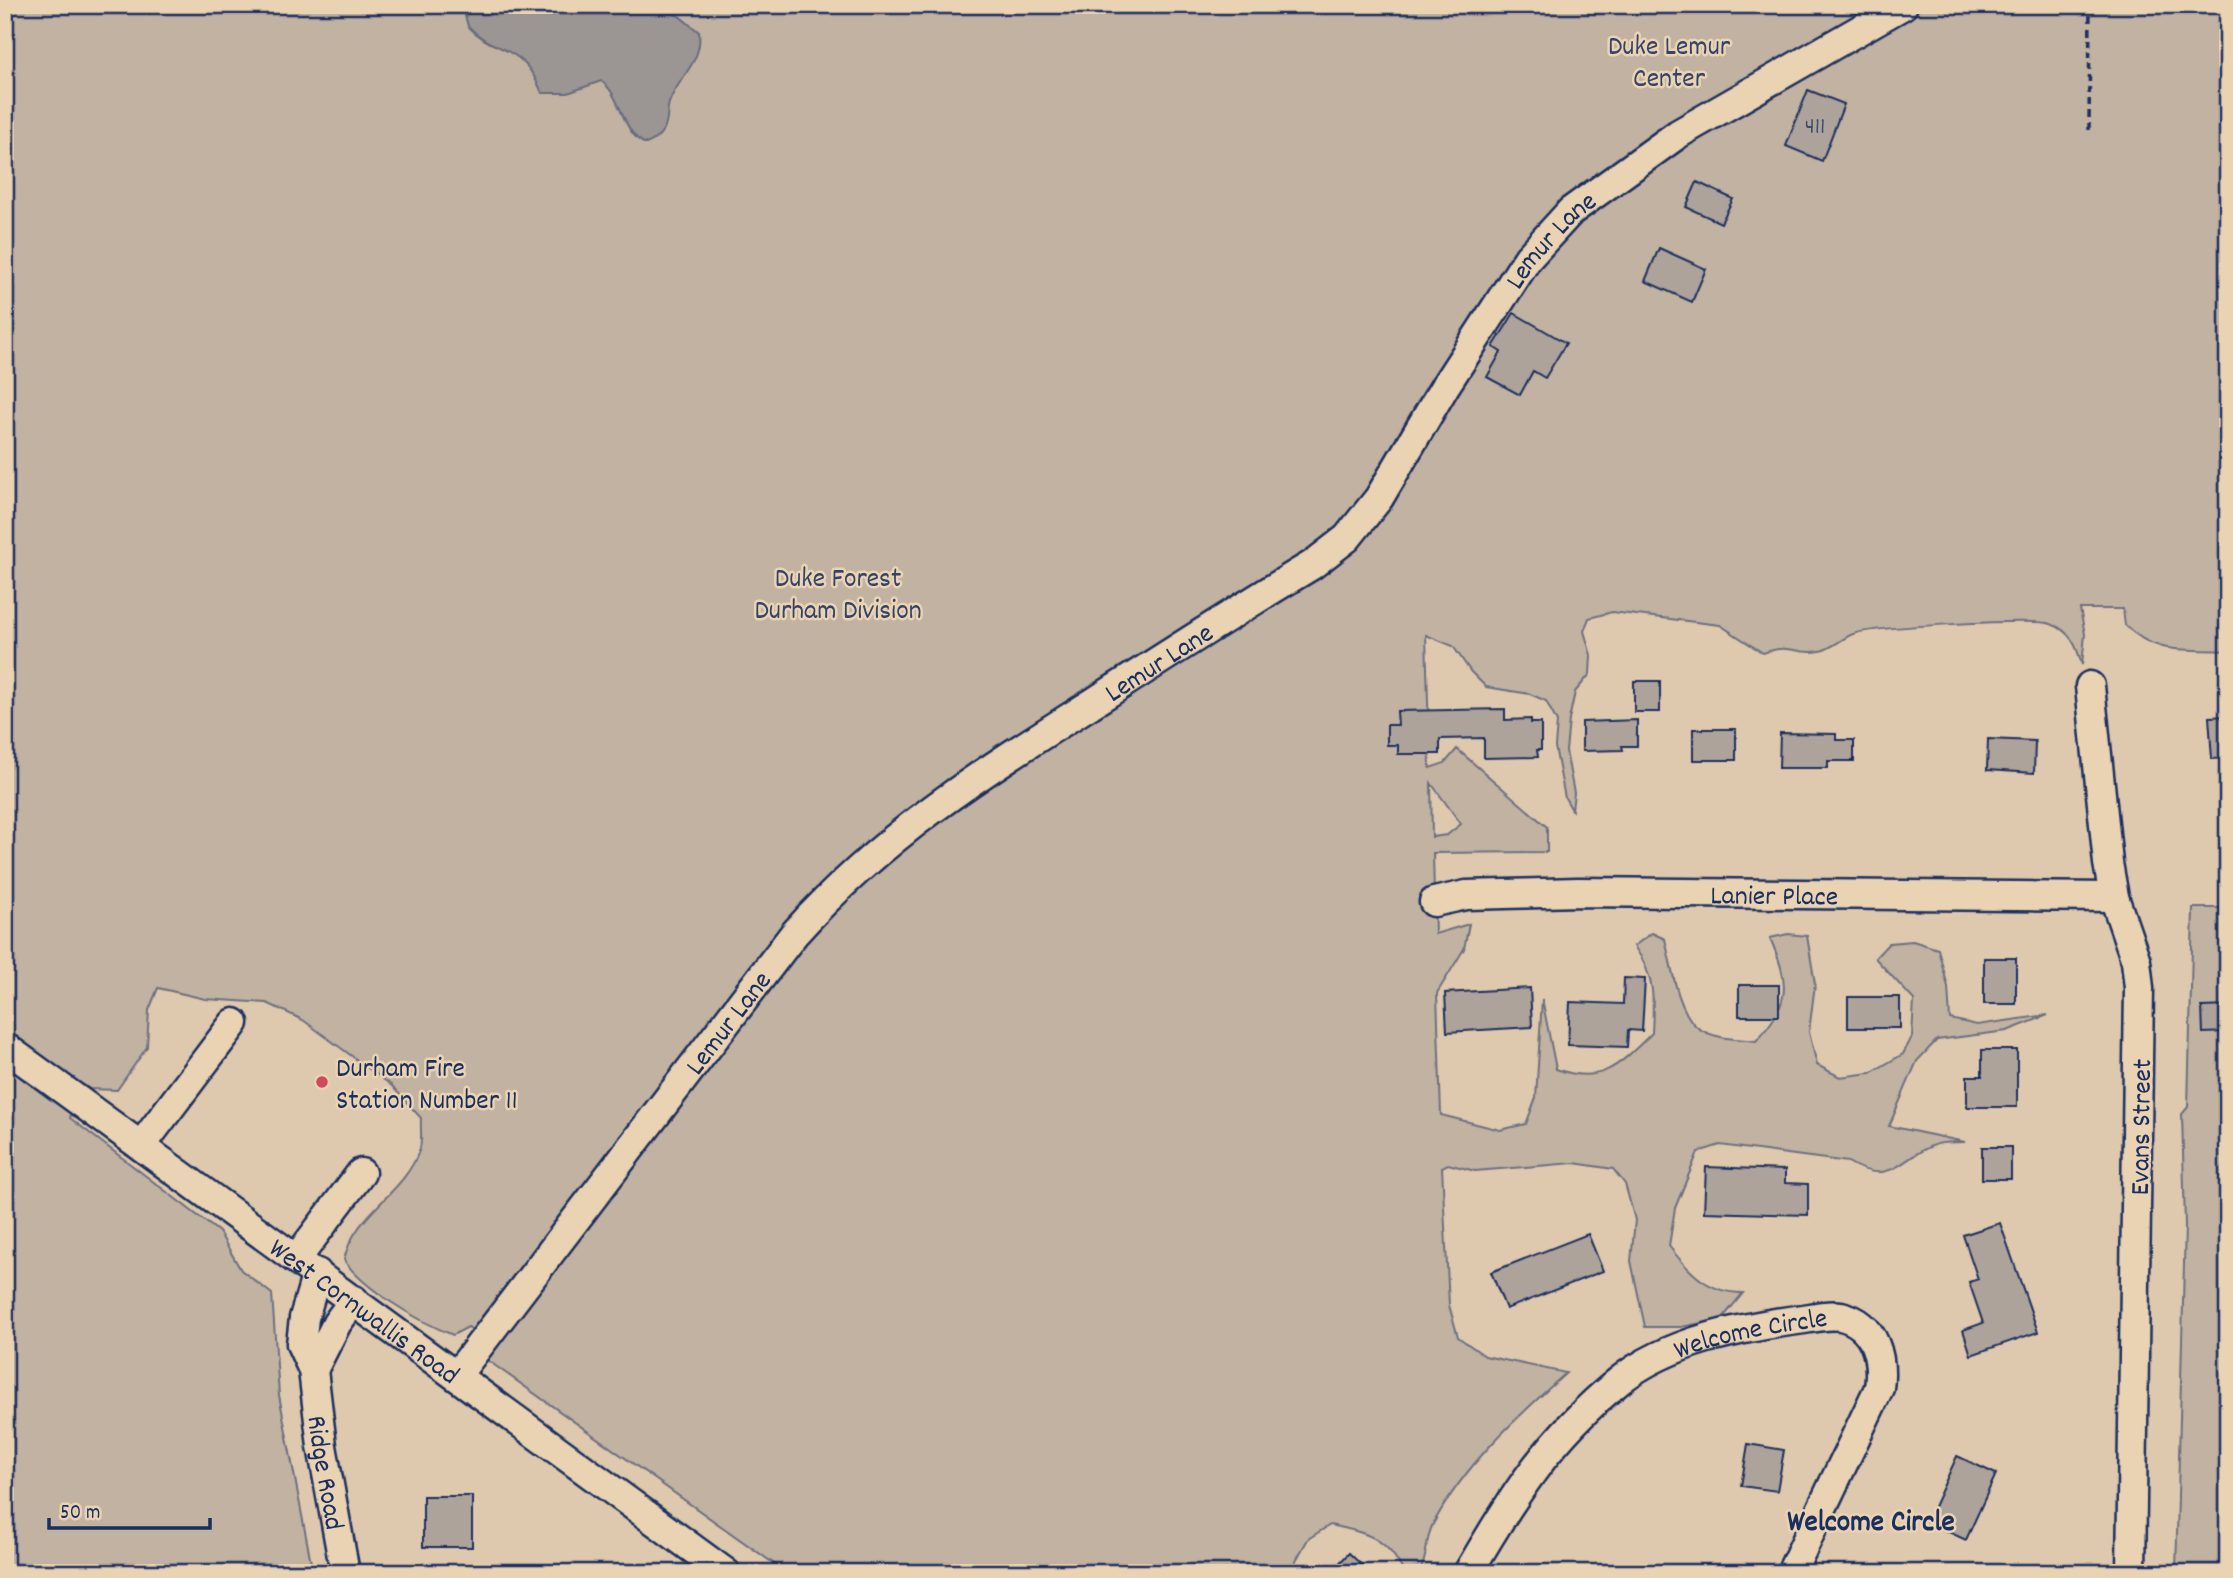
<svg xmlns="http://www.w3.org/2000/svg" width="2233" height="1578" font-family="Dekko,sans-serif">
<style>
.green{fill:#c1b2a2;stroke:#6e7080;stroke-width:2;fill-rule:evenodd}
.water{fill:#9b9593;stroke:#686c7e;stroke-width:2}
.building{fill:#aea39a;stroke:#1b2f5e;stroke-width:2}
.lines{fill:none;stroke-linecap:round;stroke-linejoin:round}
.minor-casing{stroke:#1b2f5e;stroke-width:33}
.path{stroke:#1b2f5e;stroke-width:3.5;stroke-dasharray:7 5;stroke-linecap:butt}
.minor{stroke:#ead3b3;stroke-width:28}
.poi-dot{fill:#d1495b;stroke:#ead3b3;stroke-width:2.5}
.labels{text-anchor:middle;stroke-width:5;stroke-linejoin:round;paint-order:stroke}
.number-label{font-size:24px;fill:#404c6d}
.park-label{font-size:28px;fill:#344368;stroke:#ead3b3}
.street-label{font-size:28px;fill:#1b2f5e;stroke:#ead3b3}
.poi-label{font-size:28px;fill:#1b2f5e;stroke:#ead3b3;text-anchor:start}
.neighbourhood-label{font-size:30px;font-weight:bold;fill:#1b2f5e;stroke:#ead3b3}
</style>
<rect width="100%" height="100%" fill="#dec9ae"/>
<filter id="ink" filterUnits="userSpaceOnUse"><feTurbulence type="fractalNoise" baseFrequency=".0143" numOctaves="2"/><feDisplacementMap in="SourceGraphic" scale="14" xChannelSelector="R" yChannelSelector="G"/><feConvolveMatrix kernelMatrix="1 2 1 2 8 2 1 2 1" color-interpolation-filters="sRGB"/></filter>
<g filter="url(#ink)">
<g class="green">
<path d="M5 5H2228V651C2186 648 2157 657 2125 625L2123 609H2080L2085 634 2082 665C2077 647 2071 631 2051 624 2034 618 1871 627 1853 634 1842 638 1832 649 1820 651 1795 656 1792 642 1763 653L1720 625 1612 612 1589 618 1584 631 1591 655 1590 674 1575 692 1569 720 1566 751 1574 793 1572 810 1565 798 1555 747 1557 722 1546 701 1530 694 1486 687 1471 672 1453 646 1426 635 1430 768 1445 763 1457 749 1547 827V852L1433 853 1435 934 1469 924 1464 949 1437 993 1441 1115 1500 1130 1526 1124 1536 1098 1542 999 1556 1069C1602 1086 1620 1064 1652 1033 1654 998 1655 976 1634 946L1652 933 1665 939C1671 963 1677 1010 1697 1027 1712 1039 1738 1039 1756 1041 1791 1003 1790 984 1770 938L1788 934 1807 936 1815 984 1809 1032 1817 1065 1840 1077 1870 1073 1903 1054 1912 1037 1914 1000 1875 958 1889 943 1913 941 1938 949 1948 987 1950 1019 1977 1025 2048 1015 2007 1031 1937 1040 1917 1061 1889 1126 1965 1142C1956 1142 1945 1142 1937 1144 1901 1155 1893 1189 1848 1162L1720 1145 1698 1152 1675 1208 1669 1246C1689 1272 1708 1293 1743 1293L1722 1319 1681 1327H1645L1631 1261 1635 1220 1625 1184 1613 1169 1574 1163 1475 1171 1448 1164 1442 1167 1449 1305 1458 1337 1485 1356 1566 1373C1516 1418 1464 1465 1432 1526 1425 1541 1428 1559 1419 1573H1404C1387 1537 1367 1533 1330 1525L1308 1539 1289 1573H787L483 1357 491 1343 468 1327 453 1335C420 1322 363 1289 344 1260 354 1213 403 1195 419 1151 423 1142 420 1128 421 1118L391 1085 303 1020 267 1003 205 999 158 988 149 1010 147 1047 117 1090 90 1089 82 1084 70 1118 219 1232 241 1270 272 1294 279 1395 313 1573H5ZM1431 783 1461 824 1447 835 1432 837Z"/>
<path d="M2193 908H2228V1573H2176L2185 1225 2182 1114 2188 1107Z"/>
</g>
<path class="water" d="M466 5H650L679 16 699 32C703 62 678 77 669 103 666 112 669 123 663 130 659 137 654 141 646 144 622 135 622 95 601 81L568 93H542C521 40 497 57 468 26L464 12Z"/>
<g class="building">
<path d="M1808 90 1844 104 1822 161 1786 146Z"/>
<path d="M1697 182 1733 199 1721 223 1686 207Z"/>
<path d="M1659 248 1706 269 1692 302 1645 281Z"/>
<path d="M1514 313 1566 343 1545 378 1533 371 1520 395 1487 377 1501 352 1493 347Z"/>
<rect x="1634" y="681" width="26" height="31"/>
<path d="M1505 709V720L1531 719V723H1541V750H1537L1538 757 1484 758V738L1440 739V754H1398V745H1387V725H1398L1397 711Z"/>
<path d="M2228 716V758L2212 759 2209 717Z"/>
<path d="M1637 720V746H1622L1623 750 1582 751V722Z"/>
<rect x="1693" y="729" width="43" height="31"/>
<path d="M1780 733 1836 734V740H1854V761H1828V768H1779Z"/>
<path d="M1988 739 2035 741 2034 773 1987 770Z"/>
<rect x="1984" y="958" width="32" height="46"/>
<path d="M1624 978 1645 979 1642 1031 1628 1030 1627 1047 1568 1045 1570 1002 1623 1004Z"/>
<rect x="1739" y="985" width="40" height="31"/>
<path d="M1530 988 1532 1027 1447 1032 1445 993Z"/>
<rect x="1848" y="997" width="52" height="31"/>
<path d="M2228 1006V1032L2203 1033 2202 1007Z"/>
<path d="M1982 1050H2017V1107H1967V1076H1982Z"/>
<rect x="1982" y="1147" width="29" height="32"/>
<path d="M1706 1167 1785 1170V1183L1808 1184V1215L1704 1212Z"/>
<path d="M2000 1223 2038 1332 1971 1355 1963 1330 1983 1323 1969 1282 1978 1279 1963 1235Z"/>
<path d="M1588 1234 1603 1271 1506 1309 1491 1272Z"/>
<path d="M1748 1444 1784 1450 1777 1491 1741 1486Z"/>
<path d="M1957 1456 1996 1474 1966 1540 1927 1522Z"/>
<rect x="423" y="1496" width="49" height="51"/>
<path d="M1349 1553 1370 1573H1330Z"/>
</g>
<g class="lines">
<g class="minor-casing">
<g id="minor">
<path d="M2090 686 2108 863 2114 897 2136 961 2139 988 2131 1573"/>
<path id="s1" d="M1434 902 1466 895 1578 892 2114 897"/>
<path id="s2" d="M5 1047 726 1573"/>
<path d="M141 1146 234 1023"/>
<path d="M297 1258 361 1173"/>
<path id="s3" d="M317 1273 304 1318 301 1344 313 1370 322 1446 345 1573"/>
<path d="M313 1370 337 1323 354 1300"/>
<path id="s4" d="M456 1376 794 934C883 835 980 774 1091 704 1164 657 1237 610 1312 565L1347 538 1379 498 1445 386 1528 258 1571 211 1678 134 1903 5"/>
<path id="s5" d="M1468 1573C1512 1497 1550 1437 1619 1381 1668 1341 1743 1327 1804 1319 1815 1317 1830 1314 1841 1316 1876 1324 1883 1359 1879 1388L1791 1573"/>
</g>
</g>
<path class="path" d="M2089 130 2090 5"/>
<use href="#minor" class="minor"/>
</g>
</g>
<circle class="poi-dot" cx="322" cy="1082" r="7"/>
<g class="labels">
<g class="number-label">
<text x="1815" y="133">411</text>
</g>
<g class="park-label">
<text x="1669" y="54">Duke Lemur<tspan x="1669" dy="32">Center</tspan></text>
<text x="838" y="586">Duke Forest<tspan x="838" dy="32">Durham Division</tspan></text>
</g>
<g class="street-label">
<text dy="10" stroke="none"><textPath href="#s4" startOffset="1601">Lemur Lane</textPath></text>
<text dy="10" stroke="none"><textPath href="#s4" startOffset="1013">Lemur Lane</textPath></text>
<text dy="10" stroke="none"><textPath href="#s1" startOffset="341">Lanier Place</textPath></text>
<text dy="10" stroke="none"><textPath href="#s4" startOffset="446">Lemur Lane</textPath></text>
<text transform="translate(2139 1127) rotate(-89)" y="10">Evans Street</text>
<text dy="10" stroke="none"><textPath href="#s2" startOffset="446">West Cornwallis Road</textPath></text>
<text dy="10" stroke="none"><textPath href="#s5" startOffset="388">Welcome Circle</textPath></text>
<text dy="10" stroke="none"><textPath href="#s3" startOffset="205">Ridge Road</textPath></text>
</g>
<g class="poi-label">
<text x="336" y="1076">Durham Fire<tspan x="336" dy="32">Station Number 11</tspan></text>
</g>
<g class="neighbourhood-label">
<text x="1871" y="1530">Welcome Circle</text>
</g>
</g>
<rect width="2233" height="1578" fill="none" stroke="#ead3b3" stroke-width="28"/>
<rect x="14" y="14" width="2205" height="1550" fill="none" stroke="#1b2f5e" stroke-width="2.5" filter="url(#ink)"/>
<path d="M49 1518v10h161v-10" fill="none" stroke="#1b2f5e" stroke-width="3.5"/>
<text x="60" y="1518" font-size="21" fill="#1b2f5e" stroke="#ead3b3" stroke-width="5" paint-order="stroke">50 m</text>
</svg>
